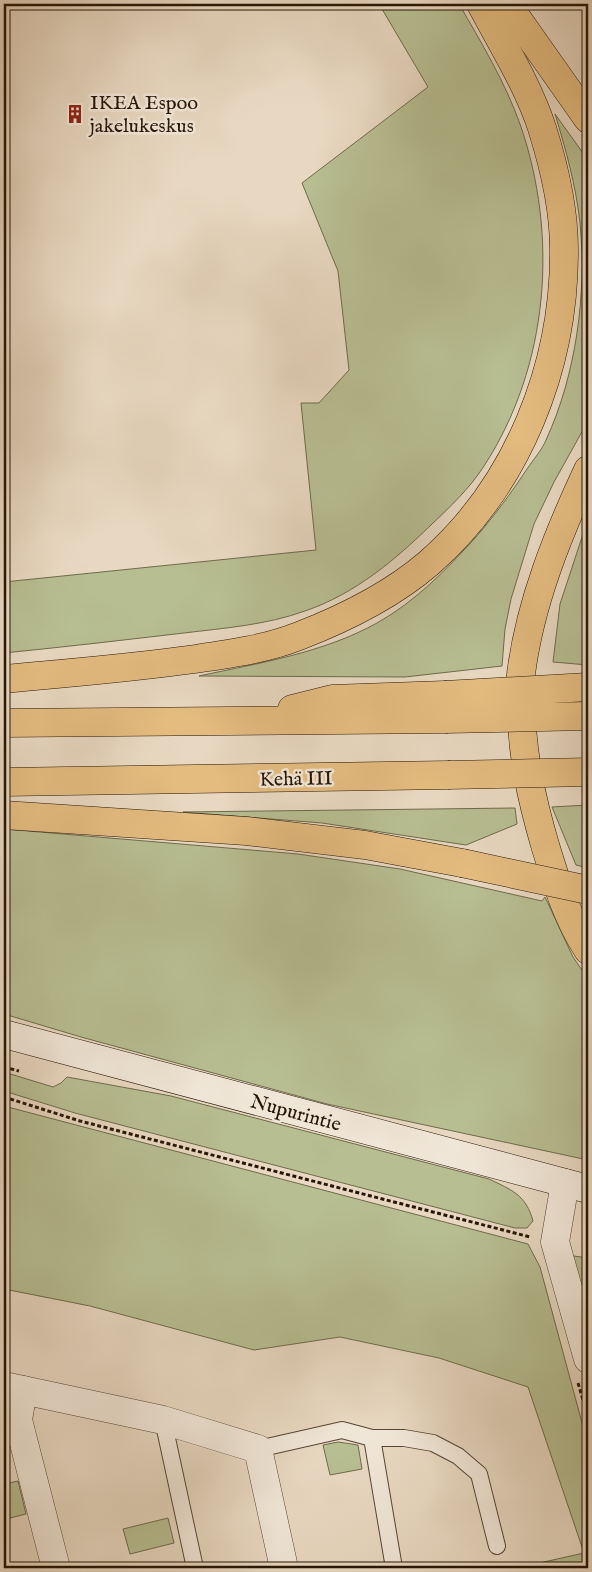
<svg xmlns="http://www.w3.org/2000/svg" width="592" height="1572" font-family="'IM FELL English',serif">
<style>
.green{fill:#b7be92;stroke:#6f6a4c}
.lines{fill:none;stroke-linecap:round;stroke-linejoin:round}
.lane-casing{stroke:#574635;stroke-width:18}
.street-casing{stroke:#574635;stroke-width:29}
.secondary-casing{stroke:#271606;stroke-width:29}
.highway-casing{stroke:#271606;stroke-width:29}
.path{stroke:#271606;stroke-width:3;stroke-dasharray:4 2.5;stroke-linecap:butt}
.lane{stroke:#f0e6d7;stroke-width:16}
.street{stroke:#f0e6d7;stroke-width:28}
.secondary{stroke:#f0e6d7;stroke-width:28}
.highway{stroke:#e4bc80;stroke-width:28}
.highway-bridge-casing{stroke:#271606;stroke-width:29;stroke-linecap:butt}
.highway-bridge{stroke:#e4bc80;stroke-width:28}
.labels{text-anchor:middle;stroke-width:5;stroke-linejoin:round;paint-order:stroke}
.poi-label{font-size:20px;fill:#271606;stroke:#f0e6d7;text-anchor:start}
.street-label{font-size:20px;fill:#271606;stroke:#f0e6d7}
</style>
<rect width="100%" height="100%" fill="#e8d8c1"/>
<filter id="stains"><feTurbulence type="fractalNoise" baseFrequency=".004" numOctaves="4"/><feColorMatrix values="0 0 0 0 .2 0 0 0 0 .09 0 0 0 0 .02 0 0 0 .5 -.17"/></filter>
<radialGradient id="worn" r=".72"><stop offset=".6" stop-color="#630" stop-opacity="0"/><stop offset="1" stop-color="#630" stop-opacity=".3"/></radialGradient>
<g class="green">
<path d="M379 4H459C481 42 505 82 520 124 559 236 549 366 484 466 470 488 450 507 432 524 395 560 355 594 305 611 266 625 225 628 184 633 124 640 64 647 4 653V582L316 550 301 403H319L349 370 338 271 302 183 428 87Z"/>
<path d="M555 114 588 160V421L554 482 534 524 511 599 505 629 502 666 405 677 199 676C259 663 323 653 377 623 416 601 446 570 476 537 495 515 511 493 527 469 533 460 542 450 546 440 576 375 587 294 580 223 576 186 566 150 555 114Z"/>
<path d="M588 519V665L553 662 560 604Z"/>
<path d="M588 805V868L576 865 552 807Z"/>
<path d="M515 808 517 824 466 845 322 823 183 812Z"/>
<path d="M4 829 298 854 400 869 542 901 545 897 573 957 588 979V1160L327 1104 81 1037 4 1014Z"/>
<path d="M4 1072 53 1087 61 1083 67 1077 171 1096 489 1179C512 1190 526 1195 533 1221L527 1228H515L75 1113 4 1091Z"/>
<path d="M4 1106 528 1244 540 1267 588 1445V1568H517L584 1553 528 1387 439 1358 340 1337 254 1350 90 1306 4 1289Z"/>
<path d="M574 1256 588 1258V1285H586L588 1292 581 1290 571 1259Z"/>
<path d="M338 1442 358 1445 362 1469 330 1475 323 1445Z"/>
<path d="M18 1481 26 1514 10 1518 8 1512 4 1513V1484Z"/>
<path d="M168 1518 174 1543 130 1554 123 1529Z"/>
</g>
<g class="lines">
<g class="lane-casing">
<g id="lane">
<path d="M163 1420 195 1568"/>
<path d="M372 1438 394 1568"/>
<path d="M258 1449 342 1430 372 1438H404L433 1443 458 1456 479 1474 497 1546"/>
</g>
</g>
<g class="street-casing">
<g id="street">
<path d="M565 1183 555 1242 588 1359"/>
<path d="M4 1386 163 1420 258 1449 284 1568"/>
<path d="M23 1390 18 1420 56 1568"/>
</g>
</g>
<g class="secondary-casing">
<path id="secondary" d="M4 1034 588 1189"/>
</g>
<g class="highway-casing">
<g id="highway">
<path d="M507 4 588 119"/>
<path d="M588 470C558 534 530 603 521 674 519 684 521 695 521 704 522 755 531 797 545 845 556 881 567 918 588 950"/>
<path d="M4 679C68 673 131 668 195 659 230 654 266 649 299 636 343 619 393 594 429 563 518 485 565 366 564 249 564 209 554 166 542 128 528 85 502 44 481 4"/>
<path d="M292 709 332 699 445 695"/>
<path d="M4 723 445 719"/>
<path d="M4 782 448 775"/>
<path d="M4 815 246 831 365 845 462 863"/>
</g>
</g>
<g class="path">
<path d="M4 1067 19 1071"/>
<path d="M4 1097 80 1121 530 1237"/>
<path d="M578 1383 588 1417"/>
</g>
<use href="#lane" class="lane"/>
<use href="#street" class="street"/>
<use href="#secondary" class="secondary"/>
<use href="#highway" class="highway"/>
<g class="highway-bridge-casing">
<g id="highway-bridge">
<path d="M445 695 588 687"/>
<path d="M445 719 588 716"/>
<path d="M448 775 588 772"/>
<path d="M462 863 588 890"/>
</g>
</g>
<use href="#highway-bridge" class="highway-bridge"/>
</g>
<defs>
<g id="building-bare" transform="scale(1.5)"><path d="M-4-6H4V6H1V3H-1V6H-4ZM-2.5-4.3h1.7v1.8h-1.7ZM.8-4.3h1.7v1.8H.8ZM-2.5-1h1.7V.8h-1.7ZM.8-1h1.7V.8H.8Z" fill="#8f2418" stroke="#f0e6d7" stroke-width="2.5" paint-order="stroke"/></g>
</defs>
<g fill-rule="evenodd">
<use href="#building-bare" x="75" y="114"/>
</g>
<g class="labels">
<g class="poi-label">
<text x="90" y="109">IKEA Espoo<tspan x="90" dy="23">jakelukeskus</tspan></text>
</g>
<g class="street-label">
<text transform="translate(296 778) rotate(-1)" y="7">Kehä III</text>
<text transform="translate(296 1112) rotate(15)" y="7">Nupurintie</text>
</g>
</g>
<rect width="592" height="1572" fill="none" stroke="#e8d8c1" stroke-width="20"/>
<rect x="5" y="5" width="582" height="1562" fill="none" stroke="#271606" stroke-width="2.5"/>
<rect x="10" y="10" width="572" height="1552" fill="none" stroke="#271606"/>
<rect width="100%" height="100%" filter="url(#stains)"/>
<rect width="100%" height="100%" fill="url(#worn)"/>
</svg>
